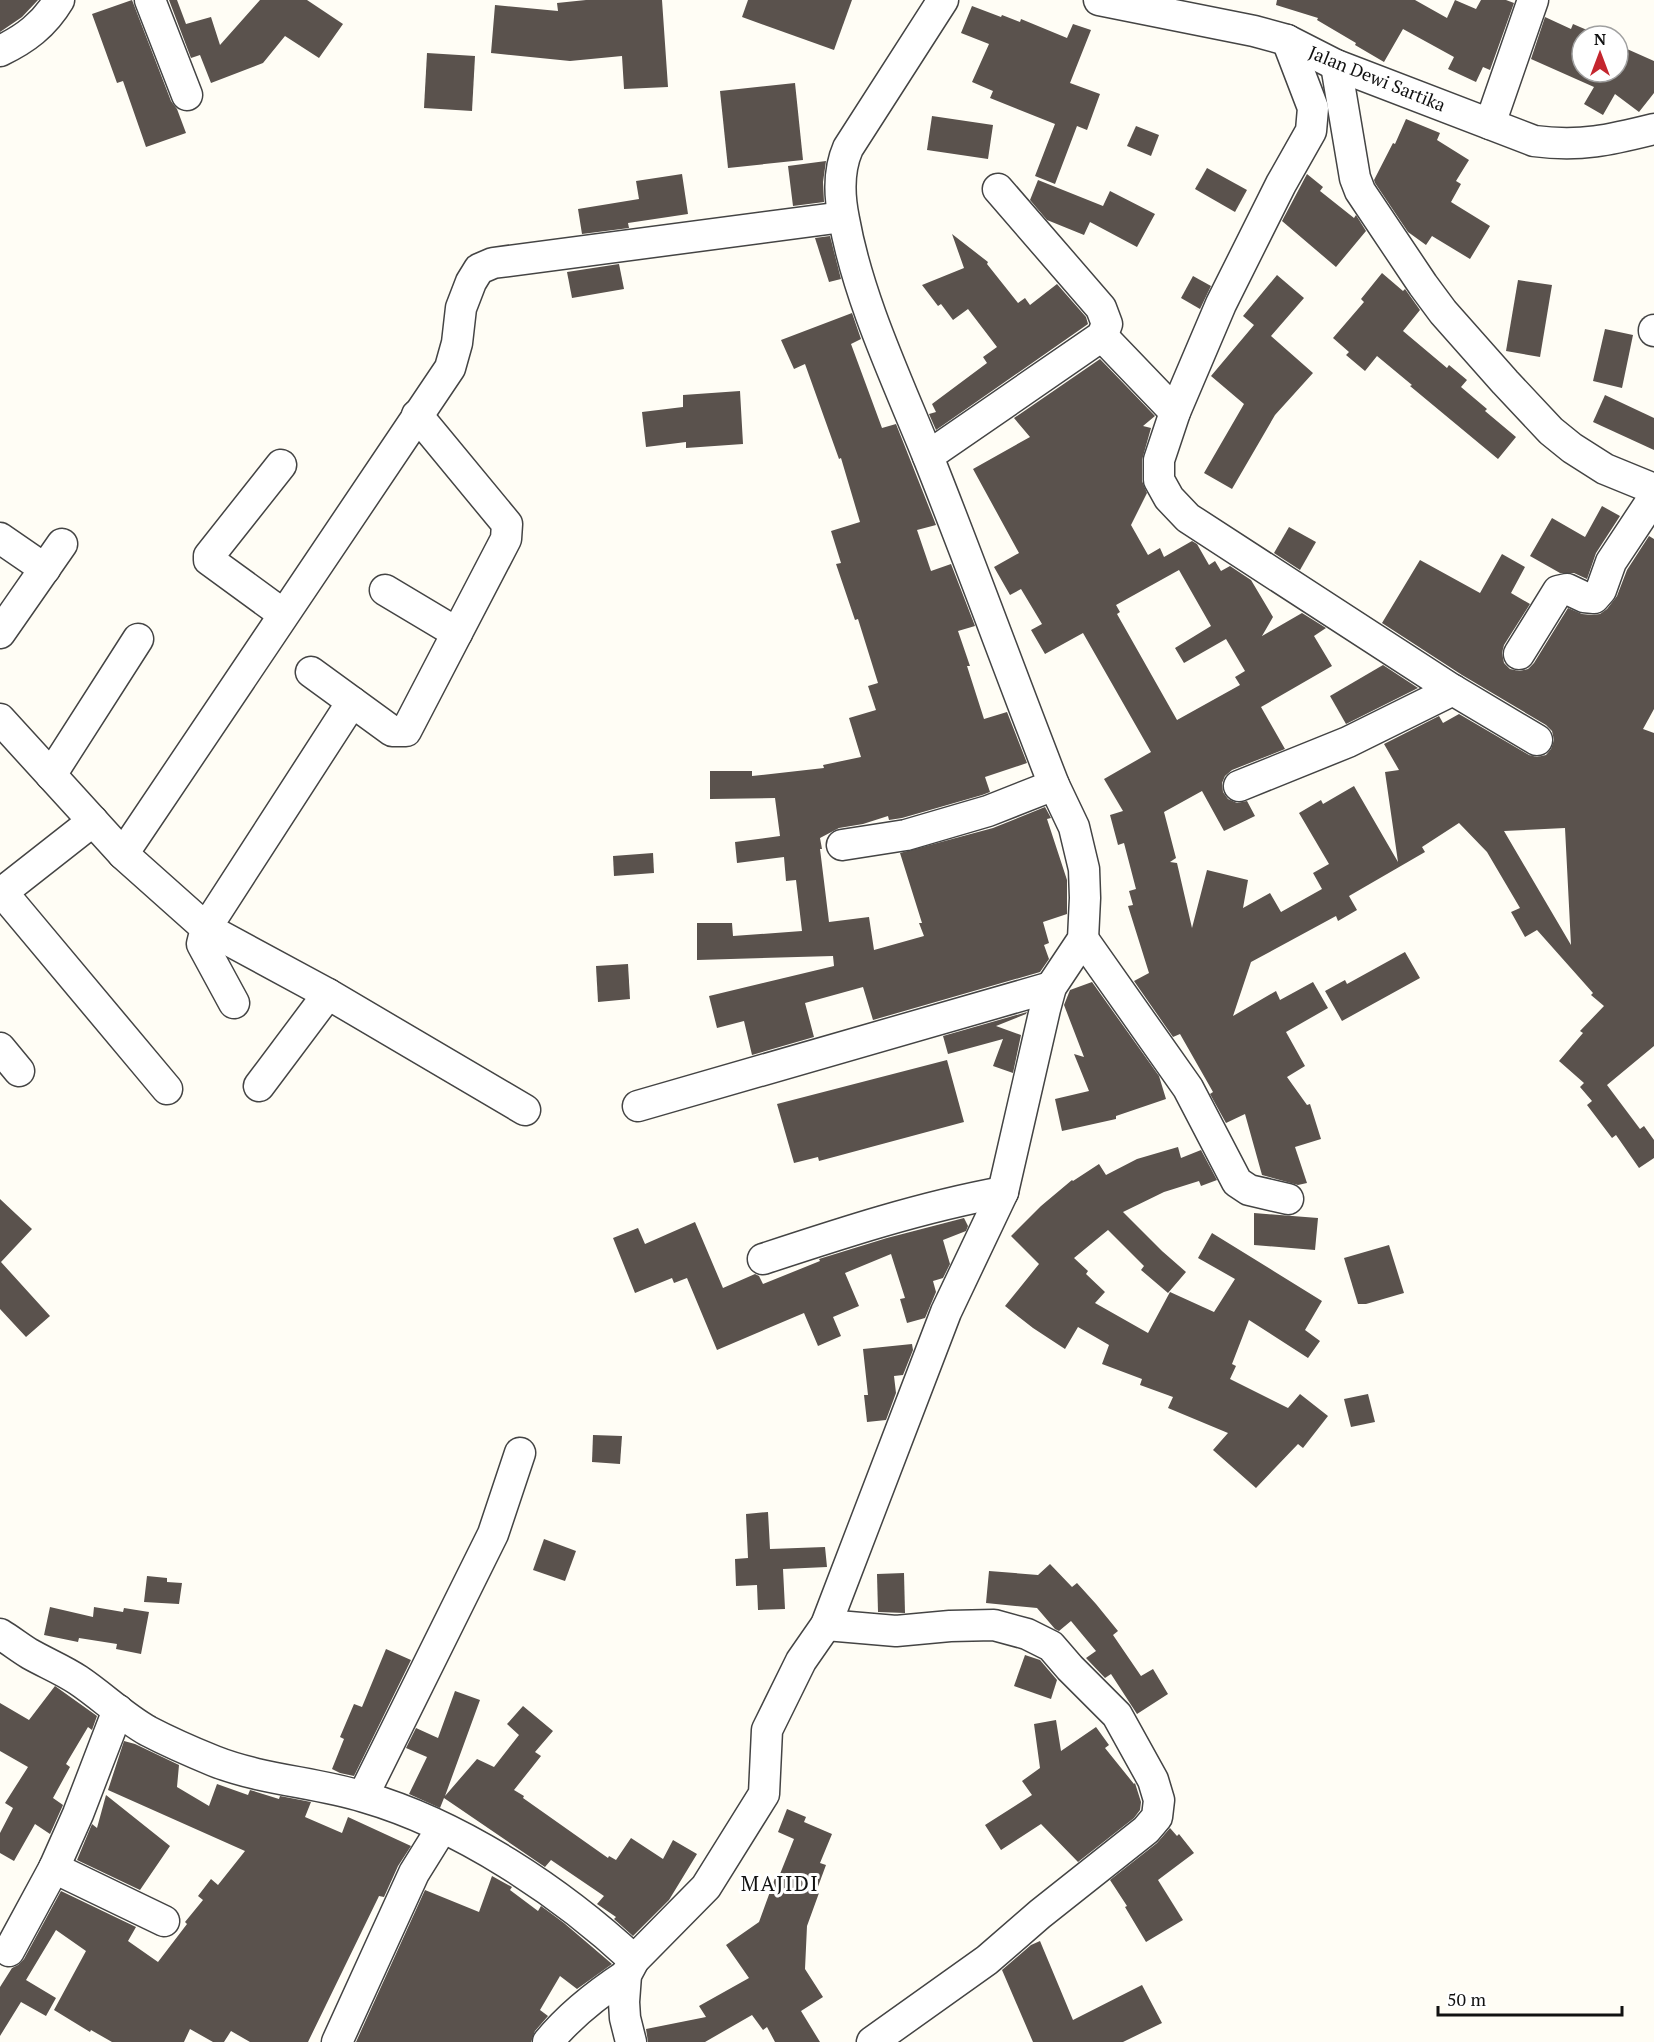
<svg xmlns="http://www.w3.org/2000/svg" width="1654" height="2042" font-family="'PT Serif',serif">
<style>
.building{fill:#5a524d;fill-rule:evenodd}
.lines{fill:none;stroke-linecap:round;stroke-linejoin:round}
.minor-casing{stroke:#444;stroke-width:33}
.minor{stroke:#fff;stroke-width:30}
.labels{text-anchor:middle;stroke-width:6;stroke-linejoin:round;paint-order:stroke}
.street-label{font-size:18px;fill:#111;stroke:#fff}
.quarter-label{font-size:21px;letter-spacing:1.5px;fill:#111;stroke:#fff}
</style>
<rect width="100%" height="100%" fill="#fffdf5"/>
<g class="building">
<path d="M0 0H38L22 17 0 32Z"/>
<path d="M132 0 171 101 177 109 186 133 146 147 123 81 117 83 92 14Z"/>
<path d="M169 0H177L186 24 211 17 220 45 260 0H307L343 24 319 58 285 36 263 63 211 83 200 55 191 58Z"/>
<path d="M586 0H662L668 87 624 89 622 56 570 61 491 53 495 5 558 11 557 3Z"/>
<path d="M748 0H852L834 50 742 17Z"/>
<path d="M1277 0H1415L1447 18 1455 0 1476 9 1481 0H1506L1514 3 1490 70 1483 67 1476 82 1448 69 1454 57 1403 29 1384 62 1355 45 1356 43 1317 20 1318 18 1276 5Z"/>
<path d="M972 6 1001 17 1002 15 1020 22 1021 19 1067 38 1073 24 1091 30 1070 83 1100 94 1087 130 1077 126 1055 184 1035 176 1055 124 990 98 993 91 972 82 989 44 961 33Z"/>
<path d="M1545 17 1571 29 1573 24 1594 33 1593 34 1597 36H1582V72H1618V45L1654 61V93L1639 112 1615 94 1603 115 1584 104 1594 87 1531 59Z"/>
<path d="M427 53 475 56 472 111 424 108Z"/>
<path d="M795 83 803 160 728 168 720 91Z"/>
<path d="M932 116 993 125 988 159 927 150Z"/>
<path d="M1406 119 1440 133 1437 140 1469 160 1456 181 1461 184 1451 202 1490 226 1470 259 1432 236 1426 245 1408 232 1375 183 1374 180 1393 143 1395 144Z"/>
<path d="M1136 126 1159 135 1151 156 1127 146Z"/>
<path d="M826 161 823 182 824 202 793 206 788 166Z"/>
<path d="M1207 168 1247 190 1235 212 1195 189Z"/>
<path d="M682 174 688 214 628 223 629 228 582 234 578 209 639 199 636 181Z"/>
<path d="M1307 174 1323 187 1320 191 1354 218 1356 215 1366 231 1336 267 1282 221Z"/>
<path d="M1038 180 1103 206 1110 191 1155 214 1137 247 1090 222 1084 235 1047 220 1030 200Z"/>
<path d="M952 234 988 262 987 264 1018 303 1025 298 1030 305 1057 284 1086 317 1088 324 936 430 929 414 936 412 932 404 987 363 983 357 997 347 968 309 953 320 941 304 938 306 922 285 964 268Z"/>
<path d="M830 236 841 279 829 282 815 238Z"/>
<path d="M619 264 624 289 572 298 567 272Z"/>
<path d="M1382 273 1403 291 1405 289 1420 310 1403 331 1447 368 1449 365 1467 380 1461 387 1487 409 1485 411 1516 437 1498 459 1410 386 1412 385 1377 356 1365 371 1346 355 1349 352 1333 338 1364 302 1361 299Z"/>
<path d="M1277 275 1304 298 1271 336 1313 373 1275 415 1232 489 1204 473 1244 404 1211 376 1254 325 1243 316Z"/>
<path d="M1193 276 1211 286 1200 309 1181 298Z"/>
<path d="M1518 280 1552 285 1540 357 1506 351Z"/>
<path d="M852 313 861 339 851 344 882 428 896 424 936 525 917 530 931 571 951 564 975 626 958 631 970 666H967L984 719 1007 712 1027 763 985 777 990 792 982 795 902 818 889 820 888 816 863 824 839 828 820 838 822 849H820L829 922 869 917 874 950 924 936 919 923H922L900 853 993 828 1045 807 1051 818 1047 819 1067 880V914L1043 922 1049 943 1044 945 1049 959 1040 972 873 1020 863 987 805 1003 814 1037 752 1055 744 1021 717 1028 709 996 834 966 833 956 697 960V923H732L733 936 802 931 796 880 786 881 784 857 737 863 735 842 780 836 775 798 710 799V771H752V776L824 768 823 765 861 757 849 718 876 710 868 686 878 683 858 619 855 620 836 564 841 563 831 531 860 522 841 458 839 459 805 364 794 369 781 340Z"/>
<path d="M1605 329 1633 335 1622 388 1593 381Z"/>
<path d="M1100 359 1155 416 1143 426 1151 428 1142 460V481L1147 493 1131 525 1148 555 1160 548 1164 557 1192 541 1197 544 1209 565 1215 561 1221 571 1230 566 1251 580 1273 617 1262 636 1302 613 1326 628 1314 636 1332 666 1261 707 1285 749 1232 770 1225 776 1222 783 1223 792 1228 799 1237 803 1247 801 1255 816 1224 831 1202 791 1164 812 1176 858 1170 862 1177 863 1192 928 1207 870 1248 880 1243 908 1270 893 1281 912 1322 889 1313 873 1329 864 1299 813 1321 800 1323 804 1354 786 1398 862 1385 772 1399 770 1384 744 1439 716 1443 723 1459 714 1529 755 1537 757 1546 755 1551 749 1554 740 1552 731 1546 725 1462 675 1382 623 1420 560 1480 593 1502 554 1525 567 1511 593 1530 604 1504 645 1502 653 1504 663 1510 669 1519 671 1528 669 1534 663 1568 608 1582 614 1592 615 1600 614 1607 609 1617 596 1627 570 1649 536 1654 539V709L1643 729 1654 733V1046L1607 1085 1640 1129 1644 1126 1654 1140V1158L1639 1168 1616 1135 1612 1138 1587 1105 1592 1101 1580 1087 1584 1083 1559 1061 1583 1033 1580 1031 1604 1006 1591 995 1593 993 1537 930 1525 937 1511 912 1520 908 1487 852 1459 823 1422 847 1425 852 1349 896 1357 910 1338 921 1336 916 1251 962 1233 1016 1276 991 1280 1000 1313 982 1328 1008 1286 1032 1305 1066 1287 1077 1307 1105 1310 1104 1321 1139 1295 1147 1307 1183 1298 1185 1262 1175 1245 1114 1226 1123 1210 1094 1213 1092 1180 1034 1173 1037 1134 981 1149 973 1128 906 1133 905 1129 891 1136 889 1124 843 1118 845 1110 815 1123 811 1104 779 1151 752 1083 633 1045 654 1031 630 1042 624 1021 589 1010 595 994 567 1019 553 973 469 1030 437 1014 418ZM1179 570 1211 626 1175 648 1184 663 1226 639 1245 671 1235 677 1240 685 1177 720 1117 614 1120 612 1116 605ZM1565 828 1571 945 1504 831Z"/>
<path d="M740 391 743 444 686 448V442L646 447 642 412 683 407V395Z"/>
<path d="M1605 395 1654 418V450L1593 422Z"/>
<path d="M1602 506 1620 516 1596 553 1587 579 1574 573H1560L1530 556 1552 518 1585 537Z"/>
<path d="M1289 527 1316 542 1300 570 1274 553Z"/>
<path d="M1383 665 1418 688 1346 724 1330 696Z"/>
<path d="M653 853 654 873 614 876 613 856Z"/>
<path d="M1405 952 1420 978 1342 1021 1325 991 1345 980 1347 984Z"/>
<path d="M628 964 630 999 598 1002 596 966Z"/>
<path d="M1092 982 1159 1076 1166 1099 1116 1116V1119L1062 1131 1055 1099 1089 1091 1074 1054 1084 1057 1064 1005 1070 990Z"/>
<path d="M1027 1012 1026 1014 996 1026 1021 1035 1013 1073 993 1066 1003 1039 948 1054 943 1036Z"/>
<path d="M947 1060 964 1122 819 1161 818 1157 794 1163 777 1104Z"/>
<path d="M1178 1147 1181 1158 1201 1150 1217 1180 1201 1186 1199 1181 1164 1192 1123 1212 1162 1251 1186 1272 1168 1293 1141 1270 1144 1266 1108 1230 1074 1258 1088 1271 1086 1274 1105 1292 1095 1303 1148 1333 1170 1292 1214 1312 1235 1279 1198 1258 1212 1233 1322 1301 1305 1330 1320 1341 1308 1358 1249 1320 1232 1364 1236 1366 1230 1379 1288 1408 1300 1394 1328 1416 1303 1448 1298 1444 1256 1488 1213 1450 1228 1433 1168 1408 1173 1397 1140 1385 1142 1379 1102 1364 1109 1345 1078 1327 1065 1349 1033 1328 1005 1306 1039 1264 1011 1236 1041 1206 1072 1180 1073 1181 1099 1164 1106 1175 1137 1159Z"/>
<path d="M0 1199 32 1229 1 1262 50 1316 26 1337 0 1309Z"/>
<path d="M1254 1213 1318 1218 1315 1250 1254 1245Z"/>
<path d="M964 1218 968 1226 966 1231 943 1240 950 1264 943 1278 933 1281 936 1292 925 1318 907 1323 900 1299 905 1298 891 1254 845 1273 859 1306 833 1317 841 1336 818 1346 804 1313 717 1350 687 1278 674 1283 672 1278 635 1293 613 1238 638 1228 645 1244 695 1222 723 1288 755 1274 759 1276 763 1284 820 1261 819 1259 887 1238Z"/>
<path d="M1389 1245 1404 1293 1366 1304H1358L1344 1258Z"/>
<path d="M912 1344 913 1350 903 1375 894 1376 896 1393 886 1420 867 1422 864 1395H868L863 1349Z"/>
<path d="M1368 1394 1375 1422 1351 1427 1344 1399Z"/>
<path d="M593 1435 622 1436 620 1464 592 1462Z"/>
<path d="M768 1512 770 1549 825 1547 827 1567 783 1569 785 1609 758 1610 757 1585 736 1586 735 1559 748 1558 746 1514Z"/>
<path d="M544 1539 576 1551 565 1581 533 1570Z"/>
<path d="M1050 1564 1072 1587 1077 1583 1096 1604 1118 1631 1113 1635 1141 1676 1153 1669 1168 1694 1137 1714 1111 1674 1105 1678 1086 1658 1096 1651 1071 1621 1059 1631 1055 1629 1037 1608 986 1603 989 1571 1038 1575Z"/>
<path d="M904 1573 905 1613 878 1612 877 1574Z"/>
<path d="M147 1576 167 1578V1582L182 1583 179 1604 144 1602Z"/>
<path d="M50 1607 93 1617 94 1607 123 1612 124 1608 149 1612 141 1654 116 1649 117 1644 79 1638 78 1642 44 1635Z"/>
<path d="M386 1649 411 1660 354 1776 340 1773 332 1769 344 1739 340 1737 354 1704 362 1707Z"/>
<path d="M1025 1655 1040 1660 1057 1680 1051 1699 1014 1686Z"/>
<path d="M55 1686 97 1716 92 1730 88 1727 66 1764 70 1767 53 1798 63 1805 50 1834 35 1824 14 1861 0 1853V1833L13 1808 5 1803 28 1767 0 1751V1703L29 1720Z"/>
<path d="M455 1691 480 1700 445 1796 477 1759 494 1767 519 1735 507 1724 523 1706 553 1731 535 1752 541 1756 514 1790 524 1796 523 1798 608 1858 609 1856 616 1860 631 1838 663 1859 673 1840 697 1854 669 1900 633 1936 614 1919 616 1917 597 1904 604 1896 551 1860 545 1867 444 1798 440 1808 409 1794 427 1757 406 1748 416 1728 438 1738Z"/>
<path d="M1056 1720 1061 1751 1096 1727 1109 1745 1105 1748 1134 1784 1135 1783 1141 1802 1140 1810 1134 1818 1078 1862 1041 1824 1001 1850 985 1825 1032 1795 1022 1781 1040 1768 1034 1724Z"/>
<path d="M124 1741 135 1744 179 1765 177 1787 209 1806 217 1784 248 1795 250 1790 279 1799 280 1796 311 1802 305 1817 342 1833 348 1817 411 1846 398 1866 384 1897 379 1896 308 2042H250L231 2031 224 2042H213L190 2029 184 2042H112L91 2030 90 2032 54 2010 86 1951 56 1930 26 1980 56 1998 46 2016 21 2002 0 2036V1987L12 1968 18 1965 24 1959 61 1891 136 1927 128 1941 158 1962 187 1924 185 1922 203 1900 198 1896 211 1879 218 1885 245 1851 108 1790Z"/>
<path d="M106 1795 170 1846 140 1890 77 1860 92 1824 97 1828Z"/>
<path d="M787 1809 806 1817 804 1822 832 1834 820 1863 826 1865 816 1892 819 1893 807 1926 805 1969 823 1997 801 2011 820 2042H775L767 2027 763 2030 752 2015 705 2042H648L646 2029 706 2017 699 2006 749 1978 726 1945 759 1922 775 1878 778 1879 794 1839 778 1832Z"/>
<path d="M1170 1828 1177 1836 1179 1834 1194 1853 1158 1880 1183 1920 1146 1942 1125 1907 1127 1906 1110 1880 1157 1843Z"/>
<path d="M492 1876 512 1887 510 1890 538 1911 541 1906 564 1923 612 1964 577 1989 560 1976 540 2010 548 2016 535 2031 531 2042H356L425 1890 479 1912Z"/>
<path d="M1040 1941 1073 2020 1142 1985 1162 2023 1123 2042H1033L1002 1970 1031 1945Z"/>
</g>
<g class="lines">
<g class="minor-casing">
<g id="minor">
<path d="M150 0 187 95"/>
<path d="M1099 0 1254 31 1287 40 1336 65 1534 141C1581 147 1610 140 1654 129"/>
<path d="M1287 40 1313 108 1311 131 1281 184 1221 304 1175 412 1159 460V480L1169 498 1188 518 1453 690 1537 740"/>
<path d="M0 51C25 39 44 25 59 0"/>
<path d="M1336 65 1355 178 1360 191 1423 285 1443 312 1505 382 1551 431 1572 448 1605 469 1654 489"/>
<path d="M1490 124 1533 0"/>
<path d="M1654 331V330"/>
<path d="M1102 336 1175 412"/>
<path d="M928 456 1102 336 1107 324 1101 308 998 189"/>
<path d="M281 465 209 556V560L283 614"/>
<path d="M0 538 45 569"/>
<path d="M385 590 457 633"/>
<path d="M0 633 62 544"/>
<path d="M1519 654 1558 591 1567 589 1584 597 1594 598 1601 590 1611 562 1654 497"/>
<path d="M311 672 392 731H406L506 539 507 524 417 415"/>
<path d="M352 702 206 928 328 994 525 1110"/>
<path d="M0 719 123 854"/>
<path d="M51 775 138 639"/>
<path d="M1239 786 1348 742 1453 690"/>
<path d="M842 845 906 835 988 811 1054 785"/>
<path d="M2 892 167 1089"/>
<path d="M0 894 93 821"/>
<path d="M1083 939 1188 1088 1237 1182 1249 1190 1288 1199"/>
<path d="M234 1003 202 944 206 928 123 854 450 368 457 343 461 308 471 282 479 269 493 263 843 217"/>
<path d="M0 1048 19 1071"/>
<path d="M259 1086 328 994"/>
<path d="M638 1106 1051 987"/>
<path d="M763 1259C842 1233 921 1207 1003 1192"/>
<path d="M826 1625 896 1631 950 1626 994 1625 1027 1634 1051 1646 1070 1668 1117 1715 1153 1780 1159 1800 1157 1817 1146 1830 1040 1914 987 1960 872 2042"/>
<path d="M0 1634C10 1640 20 1648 30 1654 46 1663 63 1670 78 1680 102 1696 123 1717 148 1731 169 1742 192 1752 214 1761 262 1780 315 1782 364 1797 461 1825 561 1892 634 1960"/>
<path d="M363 1796 493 1534 520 1453"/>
<path d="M54 1868 164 1921"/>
<path d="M9 1951 54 1868 78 1814 118 1710"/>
<path d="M337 2042 414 1873 442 1828"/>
<path d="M548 2042C570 2015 597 1994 626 1975"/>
<path d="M631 2042 625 2018 624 2002 626 1975 634 1960 706 1887 764 1794 767 1730 801 1661 826 1625 946 1312 1003 1192 1045 1009 1051 987 1083 939 1085 898 1084 869 1074 827 1054 785C1011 675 971 564 927 454 897 380 858 298 844 219 839 195 838 171 848 148L943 0"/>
</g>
</g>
<use href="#minor" class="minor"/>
</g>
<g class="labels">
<g class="street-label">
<text transform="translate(1377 79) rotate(22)" y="6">Jalan Dewi Sartika</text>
</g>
<g class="quarter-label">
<text x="780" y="1891">MAJIDI</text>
</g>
</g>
<g transform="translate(1600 54)"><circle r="28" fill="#ffffff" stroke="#a0a0a0" stroke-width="1.5"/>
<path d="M0-4.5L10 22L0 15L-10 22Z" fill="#c4262e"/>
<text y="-9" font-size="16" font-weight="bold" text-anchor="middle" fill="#111111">N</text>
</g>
<path d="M1438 2006v9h184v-9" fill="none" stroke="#111111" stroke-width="3"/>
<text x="1447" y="2006" font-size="18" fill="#111111" stroke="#ffffff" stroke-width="4.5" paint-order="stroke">50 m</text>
</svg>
